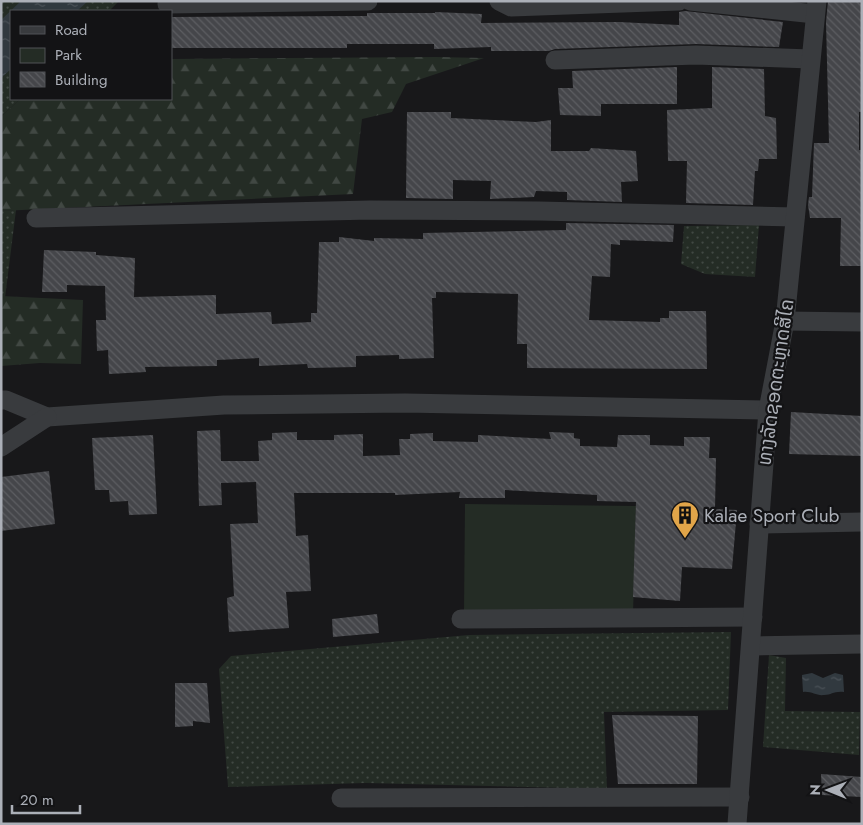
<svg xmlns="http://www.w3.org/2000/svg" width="863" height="825" font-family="Jost,'Noto Sans Lao',sans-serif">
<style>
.green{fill:url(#green-dots)}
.forest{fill:url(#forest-firs)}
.pitch{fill:#242c25}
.water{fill:url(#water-ripples)}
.building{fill:url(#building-back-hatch)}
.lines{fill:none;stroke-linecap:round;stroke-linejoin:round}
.minor{stroke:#393b3e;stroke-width:19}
.labels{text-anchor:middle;stroke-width:4.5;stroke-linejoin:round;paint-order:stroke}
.street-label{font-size:19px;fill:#acb0b8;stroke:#131315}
.poi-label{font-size:19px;fill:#acb0b8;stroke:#131315;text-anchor:start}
</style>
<defs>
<pattern id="green-dots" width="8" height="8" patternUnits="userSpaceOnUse" patternTransform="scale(1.25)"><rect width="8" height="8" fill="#242c25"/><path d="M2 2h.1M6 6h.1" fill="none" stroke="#414843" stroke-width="1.8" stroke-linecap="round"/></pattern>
<pattern id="forest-firs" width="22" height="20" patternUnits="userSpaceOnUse" patternTransform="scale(1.25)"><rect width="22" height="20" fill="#242c25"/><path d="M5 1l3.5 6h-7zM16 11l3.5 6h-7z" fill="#414843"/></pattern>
<pattern id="water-ripples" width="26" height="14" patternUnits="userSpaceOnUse" patternTransform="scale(1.25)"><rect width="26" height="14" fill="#31393f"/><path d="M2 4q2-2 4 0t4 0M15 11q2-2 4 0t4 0" fill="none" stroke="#4c5359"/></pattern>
<pattern id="building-back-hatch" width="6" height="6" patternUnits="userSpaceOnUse" patternTransform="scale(1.25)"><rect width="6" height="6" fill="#45464a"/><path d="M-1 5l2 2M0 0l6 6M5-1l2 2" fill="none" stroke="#5d5e62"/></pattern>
</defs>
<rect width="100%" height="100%" fill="#18181a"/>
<g class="green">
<path d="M1 1H119L109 11H11V99H20L1 117Z"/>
<path d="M16 210 5 298 1 297V211Z"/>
<path d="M759 225 755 277 705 274 681 264 684 226Z"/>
<path d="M731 632 728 710 604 712 607 789 366 783 228 787 219 669 231 656 469 635Z"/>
<path d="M769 655 786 658 785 711 860 712 859 755 763 747Z"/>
</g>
<g class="forest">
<path d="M436 57 484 58 406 84 392 112 362 119 353 194 1 211V117L20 99H171V59Z"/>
<path d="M1 296 83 300 81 364 40 363 1 366Z"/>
</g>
<path class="pitch" d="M465 504 636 506 633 615 464 612Z"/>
<g class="water">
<path d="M21 1H88L77 11H11V69L1 78V20Z"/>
<path d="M812 673 823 678 835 673 843 675 844 692C833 691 832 695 824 695 816 696 812 691 803 692L802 675Z"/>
</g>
<g class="building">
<path d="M828 1H862V112H859V150H862V266H840L841 218H810L808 205 809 197H812L814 143H829L826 22Z"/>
<path d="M685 11 783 22 779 47 696 44 555 49 549 51H491V47L434 49V44H347V48H171V17L367 16V13H435V12L482 14 481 23 619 22 679 25V12Z"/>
<path d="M677 67V104H601V116L560 115 558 88H573L572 71Z"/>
<path d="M712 67 764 69 765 116 776 118 777 159H759L758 171H755L753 205 686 203 687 161H668L667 110 712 108Z"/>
<path d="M407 112H451V118L536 122 551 120V151H589L591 148 636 151 638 181 621 182 622 202 567 200V192L536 191 534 197 490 199 491 181 453 180V199L406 198Z"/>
<path d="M566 223 674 225 673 242 620 240V245L611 244 610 277 592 276 589 320 660 322V318H669V311H706L707 369 527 368V344H517L518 294 436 292V298H432L434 358 399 359V355L356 356V367L308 368 307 364 259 366V358L217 360V366L145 367 146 372 109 374 108 350 97 351 96 320H106L105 286 67 285V292H42L44 250 96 252V255L135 258 134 297 216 295V314L271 312 272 324 311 322V313H317L319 242H339V237L374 241V238L423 239V233L566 230Z"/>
<path d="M791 412 862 416V456L789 454Z"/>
<path d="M220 430 221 461H259L258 441 272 440V433L297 432V440H334V435L363 434V456L400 455 399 439H410V434L433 433V441L478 442V435L551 439 549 432 574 433V438L580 439V446L617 447 618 435H650V445L684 446V437H710L709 458H716L715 509 737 510 732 569 682 567 680 601 633 597 636 502 597 501V495L505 490V498H459L460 492 395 495V493H294L296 536 308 535 311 591 286 592 289 628 229 632 227 598 234 596 230 524 258 523 256 482 221 483 222 505 199 506 197 431Z"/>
<path d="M153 435 157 514 129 515 128 501 110 502 109 490H95L92 438Z"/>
<path d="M49 471 55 524 1 531V477Z"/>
<path d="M377 614 379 633 333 637 332 619Z"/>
<path d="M175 683H207L210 723 193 721V726L175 727Z"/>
<path d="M612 715 698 716 697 784H618Z"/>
<path d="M821 774 862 777V797L822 795Z"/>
</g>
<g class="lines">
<g class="minor">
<path d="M499 1 511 7 679 1"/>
<path d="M690 1 815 14"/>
<path d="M167 4 368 1"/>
<path d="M555 60 696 55 810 59"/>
<path d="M36 218 370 210 539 211 795 217"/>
<path d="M785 321 862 322"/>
<path d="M1 400H6L47 417 224 405 405 403 768 410"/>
<path d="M1 447 47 417"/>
<path d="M759 524 862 522"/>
<path d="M461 619 753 617"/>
<path d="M751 646 862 644"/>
<path d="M341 798 740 797"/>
<path d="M737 824 768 410 785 321 817 1"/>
</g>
</g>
<defs>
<g id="building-pin" transform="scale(1.4375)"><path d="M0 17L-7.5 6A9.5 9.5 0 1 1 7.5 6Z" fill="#e1a549" stroke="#131315"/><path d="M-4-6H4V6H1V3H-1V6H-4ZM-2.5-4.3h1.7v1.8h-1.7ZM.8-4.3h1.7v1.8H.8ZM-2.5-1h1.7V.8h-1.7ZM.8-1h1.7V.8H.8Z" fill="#111"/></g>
</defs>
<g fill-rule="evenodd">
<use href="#building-pin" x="685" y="515"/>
</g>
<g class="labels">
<g class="street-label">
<text transform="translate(775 382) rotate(-82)" y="7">ທາງລັດຊອດຕະຫຼາດສີໄຄ</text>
</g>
<g class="poi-label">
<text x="704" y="522">Kalae Sport Club</text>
</g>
</g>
<rect width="863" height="825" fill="none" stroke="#acb0b8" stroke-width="5"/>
<rect x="10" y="10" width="162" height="90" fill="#131315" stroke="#505256"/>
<rect x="20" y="26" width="25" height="8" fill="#393b3e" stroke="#505256"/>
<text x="55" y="35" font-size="15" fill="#acb0b8">Road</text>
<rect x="20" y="48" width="25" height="15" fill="#242c25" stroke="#505256"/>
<text x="55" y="60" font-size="15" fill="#acb0b8">Park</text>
<rect x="20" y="72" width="25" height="15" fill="url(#building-back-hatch)" stroke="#505256"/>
<text x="55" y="85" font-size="15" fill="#acb0b8">Building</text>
<g transform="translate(828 790) rotate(271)" stroke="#131315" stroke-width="4" paint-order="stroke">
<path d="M0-4L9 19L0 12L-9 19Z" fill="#acb0b8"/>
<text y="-8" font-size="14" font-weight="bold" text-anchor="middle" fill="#acb0b8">N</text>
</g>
<path d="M12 805v8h68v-8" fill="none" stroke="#acb0b8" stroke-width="2.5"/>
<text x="20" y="805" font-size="15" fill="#acb0b8" stroke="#131315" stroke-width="4" paint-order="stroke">20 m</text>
</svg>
